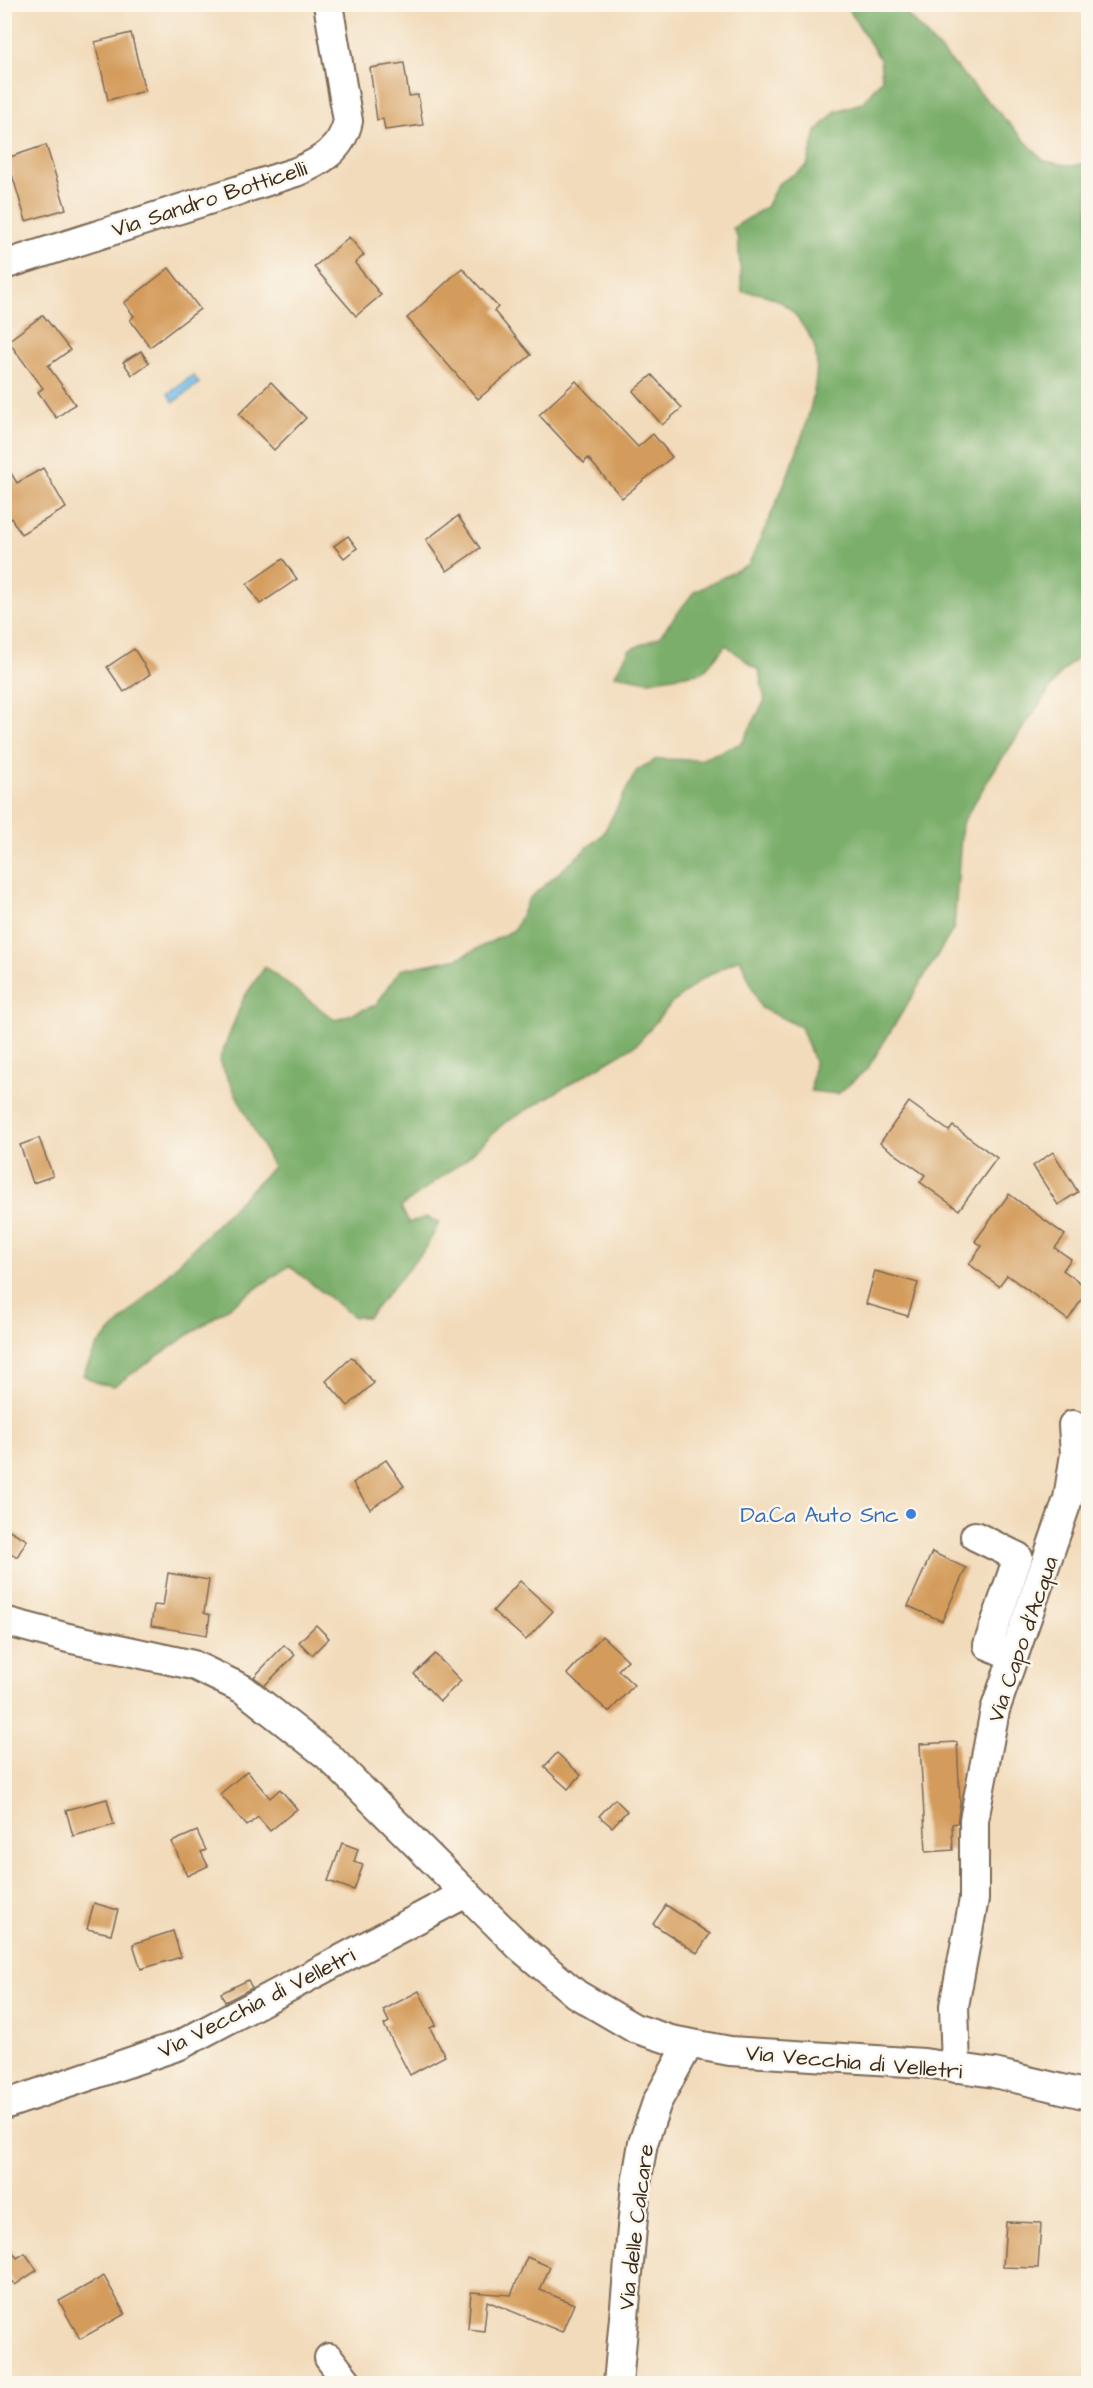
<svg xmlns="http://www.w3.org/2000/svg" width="1093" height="2388" font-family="'Architects Daughter',sans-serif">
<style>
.forest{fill:#7aae6a;stroke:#5a6c44;stroke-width:1.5}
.water{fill:#6dbae7;stroke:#547282;stroke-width:1.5}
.building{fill:#d49c5b}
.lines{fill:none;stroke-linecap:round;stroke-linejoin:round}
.minor-casing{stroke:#7b6855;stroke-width:32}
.minor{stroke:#fff;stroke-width:28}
.shop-dot{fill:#3f7fe0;stroke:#fbf7ec;stroke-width:2}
.labels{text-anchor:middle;stroke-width:5;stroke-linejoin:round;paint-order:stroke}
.street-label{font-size:22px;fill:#3b2a1e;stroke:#fbf7ec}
.shop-label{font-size:22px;fill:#366cbe;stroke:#fbf7ec;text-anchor:end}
</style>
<rect width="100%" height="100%" fill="#fbf7ec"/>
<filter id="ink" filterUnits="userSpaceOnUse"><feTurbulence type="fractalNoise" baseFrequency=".0167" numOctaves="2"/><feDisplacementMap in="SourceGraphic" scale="12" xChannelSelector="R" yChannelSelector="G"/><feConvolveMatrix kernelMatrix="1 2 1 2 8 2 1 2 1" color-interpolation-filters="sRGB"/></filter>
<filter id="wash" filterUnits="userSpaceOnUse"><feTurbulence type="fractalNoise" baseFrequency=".008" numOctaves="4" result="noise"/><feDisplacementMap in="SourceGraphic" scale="24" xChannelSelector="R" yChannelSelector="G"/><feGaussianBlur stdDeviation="1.35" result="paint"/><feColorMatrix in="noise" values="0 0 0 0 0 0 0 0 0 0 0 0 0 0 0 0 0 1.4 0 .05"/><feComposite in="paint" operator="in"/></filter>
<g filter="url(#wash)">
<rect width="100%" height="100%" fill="#f2dbbb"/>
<path class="forest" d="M846 5H898L1044 161 1073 166 1088 162V647L1060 674 991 775 962 823 954 928 868 1068 838 1094 811 1091 814 1061 801 1027 761 1008 740 958 702 979 670 1005 637 1044 503 1124 466 1159 401 1207 409 1223 427 1217 439 1223 426 1248 368 1317H354L289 1266 114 1386 97 1383 83 1375 97 1346 273 1167 219 1061 244 997 265 967 335 1020 376 1005 400 970 459 958 514 930 529 899 603 834 637 770 657 759 700 760 742 743 765 700 759 671 726 645 703 672 649 681 615 675 629 650 659 637 694 592 749 564C770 516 830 395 814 345 812 337 804 329 800 322 789 302 765 291 742 292L738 239 733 228 766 207 778 184 807 166 816 132 836 111 862 103 882 79 880 59Z"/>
<path class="water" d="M193 375 199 383 174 402 168 394Z"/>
<g id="blocks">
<g class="building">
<path d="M131 33 145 91 108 100 95 42Z"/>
<path d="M404 63 409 96 418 95 423 125 385 130 383 119 377 120 370 68Z"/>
<path d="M46 145 66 209 26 221 7 158Z"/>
<path d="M349 237 364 255 355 263 381 295 356 316 314 267Z"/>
<path d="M169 268 200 309 150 347 130 320 134 316 124 303Z"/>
<path d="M462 268 498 307 494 311 531 355 478 399 407 318Z"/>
<path d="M43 315 70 350 48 366 75 404 56 418 38 392 43 388 8 341Z"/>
<path d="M141 351 149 363 132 375 123 362Z"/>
<path d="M652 375 682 408 662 425 633 391Z"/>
<path d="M576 381 638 447 653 434 672 457 622 498 588 458 584 463 539 415Z"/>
<path d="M271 382 306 418 274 450 239 414Z"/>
<path d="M4 462 17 483 43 468 66 508 21 534 4 507Z"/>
<path d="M458 516 480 548 447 571 426 540Z"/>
<path d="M348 536 357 548 344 558 334 546Z"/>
<path d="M283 559 297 579 260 604 247 584Z"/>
<path d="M134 649 150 674 124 692 107 667Z"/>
<path d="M909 1102 949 1131 953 1126 997 1158 959 1210 920 1182 925 1175 880 1143Z"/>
<path d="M39 1138 53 1176 33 1183 20 1145Z"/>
<path d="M1053 1152 1078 1192 1058 1205 1033 1166Z"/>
<path d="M1009 1194 1065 1235 1055 1248 1071 1259 1063 1270 1089 1289 1068 1320 1007 1275 999 1286 969 1264 982 1246 975 1241Z"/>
<path d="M875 1271 918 1283 908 1316 866 1304Z"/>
<path d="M352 1357 374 1383 348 1406 326 1381Z"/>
<path d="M386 1460 404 1486 370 1509 353 1483Z"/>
<path d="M4 1527 27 1540 17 1557 4 1549Z"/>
<path d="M932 1552 966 1568 942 1621 908 1606Z"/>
<path d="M168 1573 209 1580 204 1613 210 1615 207 1635 151 1626 154 1605 163 1606Z"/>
<path d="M520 1581 553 1611 526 1640 493 1611Z"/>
<path d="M316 1625 329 1638 312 1655 299 1642Z"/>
<path d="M602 1636 628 1660 618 1670 634 1685 609 1712 567 1674Z"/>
<path d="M284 1645 295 1655 265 1685 254 1677Z"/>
<path d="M435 1654 461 1681 440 1701 414 1674Z"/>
<path d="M957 1742 960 1803 957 1823 952 1824 953 1850 926 1852 920 1744Z"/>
<path d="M557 1753 581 1775 568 1789 544 1767Z"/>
<path d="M247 1771 270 1798 280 1789 297 1809 270 1831 258 1817 247 1826 220 1794Z"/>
<path d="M107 1799 114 1825 73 1836 66 1810Z"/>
<path d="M615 1799 627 1811 612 1827 599 1816Z"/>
<path d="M197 1831 206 1850 201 1852 208 1866 187 1876 172 1842Z"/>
<path d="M342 1843 358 1849 354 1862 363 1865 354 1890 328 1881Z"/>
<path d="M94 1903 118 1910 111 1934 87 1929Z"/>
<path d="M666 1905 710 1934 697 1953 653 1924Z"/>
<path d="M173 1931 181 1957 141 1969 133 1944Z"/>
<path d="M248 1980 252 1988 225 2002 221 1993Z"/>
<path d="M419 1991 436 2025 430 2028 445 2056 410 2075 384 2025 389 2022 383 2010Z"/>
<path d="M1006 2222 1041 2223 1038 2268 1003 2267Z"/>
<path d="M4 2240 17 2258 25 2253 37 2270 15 2285 4 2271Z"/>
<path d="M527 2257 550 2267 540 2290 574 2304 562 2332 487 2301 484 2331 468 2329 471 2292 511 2295Z"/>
<path d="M104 2276 125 2314 80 2339 59 2301Z"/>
</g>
</g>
</g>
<g filter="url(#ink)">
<use href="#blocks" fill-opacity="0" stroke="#7b6855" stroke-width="1.5"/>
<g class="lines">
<g class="minor-casing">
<g id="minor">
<path d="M4 265 296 172C321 162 342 149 348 121L328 4"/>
<path d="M975 1536 1018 1557 988 1645 1013 1656"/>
<path d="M4 1621 68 1638 193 1665 243 1689 328 1756 519 1946 576 1994 634 2028 671 2040 730 2051 924 2063 994 2073 1088 2095"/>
<path d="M956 2068 954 2006 974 1899V1820L995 1710 1068 1499 1075 1454 1073 1425"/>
<path d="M4 2105 180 2045 466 1893"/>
<path d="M329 2358 349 2384"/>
<path d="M618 2384 636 2184 643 2143 657 2102 689 2044"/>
</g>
</g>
<use href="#minor" class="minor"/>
</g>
</g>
<circle class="shop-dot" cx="911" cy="1514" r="6"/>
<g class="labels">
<g class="street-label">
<text transform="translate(209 198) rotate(-18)" y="8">Via Sandro Botticelli</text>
<text transform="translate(1022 1639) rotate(-71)" y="8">Via Capo d'Acqua</text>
<text transform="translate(256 2002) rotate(-27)" y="8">Via Vecchia di Velletri</text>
<text transform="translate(854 2061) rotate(5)" y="8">Via Vecchia di Velletri</text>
<text transform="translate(635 2227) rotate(-83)" y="8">Via delle Calcare</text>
</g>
<g class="shop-label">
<text x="899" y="1522">Da.Ca Auto Snc</text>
</g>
</g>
<rect width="1093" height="2388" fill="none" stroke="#fbf7ec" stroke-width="24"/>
</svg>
